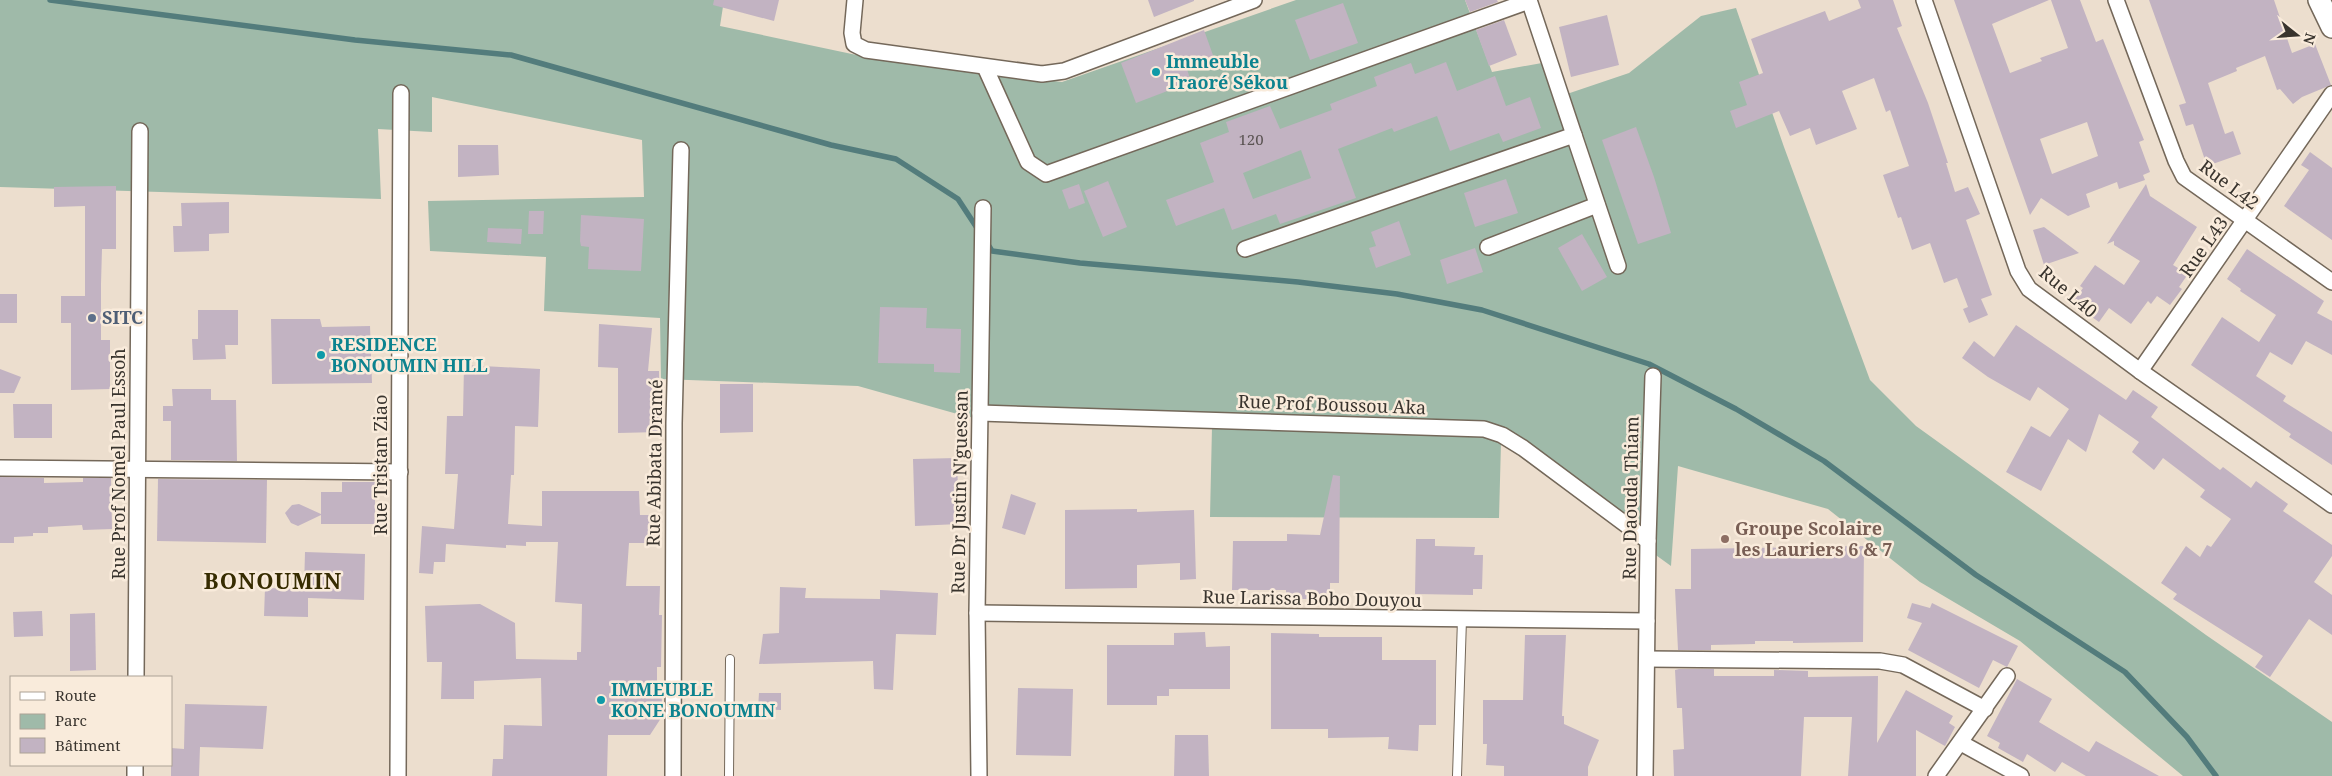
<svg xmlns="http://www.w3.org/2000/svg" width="2332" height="776" font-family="'Noto Serif',serif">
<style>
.green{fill:#9fbaa9}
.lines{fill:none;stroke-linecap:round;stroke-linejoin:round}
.stream{stroke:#537c7c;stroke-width:5.5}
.building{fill:#c2b3c2;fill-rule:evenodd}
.lane-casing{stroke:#74685a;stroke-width:10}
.street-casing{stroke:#74685a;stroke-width:18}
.secondary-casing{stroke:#74685a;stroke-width:24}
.lane{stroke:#fff;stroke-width:8}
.street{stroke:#fff;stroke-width:15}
.secondary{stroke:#fff;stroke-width:21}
.culture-dot{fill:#0f9aa8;stroke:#f9ebdb;stroke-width:2}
.service-dot{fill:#5c6f8a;stroke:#f9ebdb;stroke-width:2}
.education-dot{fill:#8d6e63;stroke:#f9ebdb;stroke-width:2}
.labels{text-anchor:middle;stroke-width:5;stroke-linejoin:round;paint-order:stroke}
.number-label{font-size:15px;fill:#5b5453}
.culture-label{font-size:18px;font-weight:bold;fill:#0d838f;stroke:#f9ebdb;text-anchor:start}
.street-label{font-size:18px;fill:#39342e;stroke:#f9ebdb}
.service-label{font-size:18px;font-weight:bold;fill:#4e5e75;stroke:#f9ebdb;text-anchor:start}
.education-label{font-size:18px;font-weight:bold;fill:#785e54;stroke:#f9ebdb;text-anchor:start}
.district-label{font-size:22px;font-weight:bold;letter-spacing:1px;fill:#372c01;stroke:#f9ebdb}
</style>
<rect width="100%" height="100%" fill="#ecdece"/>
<path class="green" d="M0 0H724L720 26 866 57 1062 82 1296 0H1465L1492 72 1553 61 1558 97 1629 73 1701 16 1736 8 1784 147 1870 380 1916 426 2206 635 2332 722V776H2183L2020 641 1920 582 1828 509 1678 466 1671 566 1501 443 1499 518 1210 517 1212 427 968 417 858 386 661 379 660 318 544 311 546 257 430 251 428 201 644 197 642 140 432 97V132L378 129 381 199 0 187Z"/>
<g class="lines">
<g class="stream">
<path d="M50 0 355 40 511 55 831 145 896 159 958 199 979 231"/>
<path d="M987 243 992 251 1080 263 1298 282 1397 294 1482 310 1649 364 1736 409 1824 461 1976 575 2125 672 2187 737 2216 776"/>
</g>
</g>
<g class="building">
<path d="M714 0H779L774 21 713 5Z"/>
<path d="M1148 0H1194V1L1154 17Z"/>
<path d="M1465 0H1497L1498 2 1470 12Z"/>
<path d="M1858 0H1893L1902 26 1897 28 1928 103 1948 163H1946L1955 192 1968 187 1980 214 1966 220 1992 295 1981 299 1988 315 1969 323 1963 309 1968 307 1957 278 1944 283 1930 243 1912 250 1901 217 1898 218 1883 175 1909 166 1890 110 1886 112 1874 78 1842 91 1857 129 1816 145 1810 128 1790 136 1779 111 1736 128 1730 111 1747 105 1739 82 1763 73 1751 39 1825 11 1829 21 1861 8Z"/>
<path d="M1954 0H2049L1992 24 2010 73 2042 61 2040 58 2068 48 2051 0H2080L2096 42 2103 39 2144 140 2139 142 2150 172 2143 175 2145 180 2119 189 2117 182 2086 194 2090 207 2068 216 2041 198 2030 215ZM2087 122 2098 156 2052 174 2040 139Z"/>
<path d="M2149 0H2274L2292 53 2315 44 2331 85 2302 97 2293 104 2280 89 2277 90 2265 56 2236 68 2237 71 2208 83 2225 134 2233 131 2241 154 2207 166 2193 124 2186 126 2179 105 2186 103Z"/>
<path d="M1343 3 1358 43 1310 60 1295 20Z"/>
<path d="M1607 15 1619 65 1571 77 1559 27Z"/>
<path d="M1504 20 1517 55 1489 66 1476 30Z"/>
<path d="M1204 30 1214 58 1187 69 1191 82 1136 103 1121 63Z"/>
<path d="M1446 62 1457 91 1495 76 1506 106 1530 97 1541 128 1503 142 1499 133 1450 151 1437 116 1394 132 1392 128 1338 149 1356 198 1280 224 1276 214 1232 230 1224 208 1176 226 1166 200 1214 182 1200 143 1229 132 1226 122 1270 106 1280 129 1332 110 1330 104 1377 86 1374 77 1411 63 1415 74ZM1301 150 1311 178 1253 199 1243 173Z"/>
<path d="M1636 127 1654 177 1671 233 1638 244 1602 140Z"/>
<path d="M458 145H498L499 175 458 177Z"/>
<path d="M2310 152 2332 168V240L2284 206 2309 170 2301 165Z"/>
<path d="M1506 179 1518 213 1475 227 1464 193Z"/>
<path d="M1108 181 1127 227 1103 237 1084 191Z"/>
<path d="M1079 184 1085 203 1069 209 1062 190Z"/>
<path d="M2146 184 2150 196 2197 227 2173 265 2188 274 2179 287 2182 289 2170 305 2157 296 2151 304 2148 301 2131 324 2109 308 2099 322 2072 303 2083 288 2080 286 2095 265 2124 285 2140 261 2114 245V241L2107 244Z"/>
<path d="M116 186V249H102L101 284V340H110V389L71 390V323H61V296H85V206L54 207V187Z"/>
<path d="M229 202V233L209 234V251L174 252 173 226H182L181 203Z"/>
<path d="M529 211H544L543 234H528Z"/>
<path d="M581 215 644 219 641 271 588 269 589 247 581 246 580 241Z"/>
<path d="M1399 221 1411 255 1376 268 1369 248 1376 246 1371 232Z"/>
<path d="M2044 227 2079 253 2044 265 2033 230Z"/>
<path d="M488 228 522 229 521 244 487 242Z"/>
<path d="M1582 234 1607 277 1582 291 1558 248Z"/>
<path d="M1475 248 1483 272 1447 284 1440 260Z"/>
<path d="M2247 249 2324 301 2317 313 2332 321V355L2306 341 2292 365 2270 352 2256 376 2286 396 2283 401 2332 432V465L2289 437 2291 434 2191 365 2222 317 2259 342 2276 315 2240 291 2241 289 2227 279Z"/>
<rect x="0" y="294" width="17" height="29"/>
<path d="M880 307 927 308 926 328 961 329 960 373 934 372V364L878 363Z"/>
<path d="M198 310H238V345H225L226 359 193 360 192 339H198Z"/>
<path d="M271 319H320L322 327 370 326 372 383 272 384Z"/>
<path d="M599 324 652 328 648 371H659L660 432 618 433V368L598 367Z"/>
<path d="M2016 325 2126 400 2133 390 2158 407 2151 417 2220 470 2223 467 2251 488 2256 481 2288 504 2283 511 2332 545V556L2314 582 2332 595V635L2309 619 2270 677 2255 667 2263 656 2173 599 2177 594 2161 583 2186 546 2200 557 2207 545 2211 547 2231 519 2200 497 2205 490 2163 458 2154 470 2132 452 2139 442 2099 414 2086 452 2068 439 2041 491 2006 472 2031 426 2050 437 2069 409 2038 387 2030 401 1988 377 1962 358 1974 341 1994 357Z"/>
<path d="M464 365 540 369 538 427 515 426 514 475H511L508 524 542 526V491H639L640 515H657V543H629L626 586H660L659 615H662L661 667H657V689H661L663 715 650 735H608L607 776H492L493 759H503L504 725 542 726 541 678 474 681V699H441L442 662H427L425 606 480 604 515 623 516 659 577 660V652H581L582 604 555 602 558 542H526V546L506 545V548L446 544 445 562H434L433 574 419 573 422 526 454 529 458 474H445L447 416H463Z"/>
<path d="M0 369 21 377 14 393H0Z"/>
<path d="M720 384H753V432L720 433Z"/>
<path d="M172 389H211V400H236L237 461 171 460V421H163V406H173Z"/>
<path d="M13 404H52V438H14Z"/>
<path d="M957 458 959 524 915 526 913 459Z"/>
<path d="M1333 475 1340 476 1339 583H1330V599H1286V590H1232L1233 541H1287V534L1320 535Z"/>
<path d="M0 477 44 478V483L83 482V478H111L112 529 83 530 82 525 48 527V533H33V536L14 537V543H0Z"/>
<path d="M158 479 267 480 266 543 157 541Z"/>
<path d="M342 482H375V524H321V515L298 526 291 523 285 513 292 505 299 504 321 514V492H342Z"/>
<path d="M1011 494 1036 503 1025 535 1002 528Z"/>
<path d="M1137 509V512L1194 510 1196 579 1180 580V563L1137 565V588L1065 589V510Z"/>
<path d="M1416 539H1435V546L1475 547 1474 555H1483L1482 589H1473V595L1415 594Z"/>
<path d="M1864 546 1863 642 1793 643V641H1755V644L1711 645V650H1678L1675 589H1691V549Z"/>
<path d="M305 552 365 554 364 600 308 598V617L264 616 265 588 304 589Z"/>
<path d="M780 587 806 588 805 598 880 599V590L938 593 936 635 896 634 893 690 874 689 873 661 759 664 763 634 779 633Z"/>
<path d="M1912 603 1930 608 1932 603 2018 646 2007 667 1993 660 1979 688 1908 650 1922 623 1907 618Z"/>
<path d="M42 611 43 636 14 637 13 612Z"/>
<path d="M95 613 96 670 70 671V614Z"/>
<path d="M1205 632 1206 647 1230 646V689H1169V696H1157V705H1107V645H1174V633Z"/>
<path d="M1271 633 1319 634V637H1382V660H1436V725H1419L1418 751 1388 749 1389 737 1328 738V729H1271Z"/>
<path d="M1525 635H1566L1562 716H1564V724L1599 740 1588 767V776H1504V766L1486 765 1487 744H1483V700H1523Z"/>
<path d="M1679 669H1714V676H1774V670L1808 671V677L1878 676 1877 743 1906 690 1953 716 1949 723 1955 727 1945 746 1916 730V776H1848L1852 717H1804L1801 776H1674L1673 750 1684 749 1682 708H1677L1675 670Z"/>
<path d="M2017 679 2052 699 2039 722 2089 752 2096 741 2159 776H2086L2062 762 2055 772 2027 754 2023 762 1998 748 2000 743 1987 736Z"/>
<path d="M1018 688 1073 689 1071 756 1016 755Z"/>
<path d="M759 693H781V710L758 709Z"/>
<path d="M185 704 267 706 263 749 200 747 199 776H171V748L184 749Z"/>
<path d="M1175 735H1208L1209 776H1174Z"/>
</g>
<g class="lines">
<g class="lane-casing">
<g id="lane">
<path d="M729 776 730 659"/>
<path d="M1457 776 1462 619"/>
</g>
</g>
<g class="street-casing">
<g id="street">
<path d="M855 0 852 33 854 44 866 50 1042 74 1064 71 1254 0"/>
<path d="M1924 0 2018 271 2029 289 2140 371 2332 505"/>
<path d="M2116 0 2176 161 2184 177 2332 282"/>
<path d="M985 67 1028 162 1046 174 1529 1"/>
<path d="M1574 135 1618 266"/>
<path d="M1488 247 1597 205"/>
<path d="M1245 249 1574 135 1529 0"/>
<path d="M2140 371 2332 94"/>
<path d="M980 413 1484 429 1502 435 1523 448 1648 541"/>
<path d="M0 468 400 472"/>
<path d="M977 613 1647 621"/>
<path d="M1647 659 1880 661 1903 665 1985 709"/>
<path d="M136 677 140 131"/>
<path d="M1961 743 2021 776"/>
<path d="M135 776V765"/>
<path d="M398 776 401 93"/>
<path d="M673 776 674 423 681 150"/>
<path d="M979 776 977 613 983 208"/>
<path d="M1645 776 1648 541 1653 376"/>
<path d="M1936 776 2007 676"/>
</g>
</g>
<g class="secondary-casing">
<path id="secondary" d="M2319 0 2332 27"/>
</g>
<use href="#lane" class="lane"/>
<use href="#street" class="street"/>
<use href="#secondary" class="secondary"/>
</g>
<g class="culture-dot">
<circle cx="1156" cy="72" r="5"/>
<circle cx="321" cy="355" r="5"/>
<circle cx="601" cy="700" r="5"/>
</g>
<circle class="service-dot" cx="92" cy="318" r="5"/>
<circle class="education-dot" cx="1725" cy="539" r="5"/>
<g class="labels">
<g class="number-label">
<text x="1251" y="145">120</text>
</g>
<g class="culture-label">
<text x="1166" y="68">Immeuble<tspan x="1166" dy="21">Traoré Sékou</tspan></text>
<text x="331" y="351">RESIDENCE<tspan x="331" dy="21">BONOUMIN HILL</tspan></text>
<text x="611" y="696">IMMEUBLE<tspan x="611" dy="21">KONE BONOUMIN</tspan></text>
</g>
<g class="street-label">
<text transform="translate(2229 185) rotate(37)" y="6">Rue L42</text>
<text transform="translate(2204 247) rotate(-55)" y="6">Rue L43</text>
<text transform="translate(2068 292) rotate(40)" y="6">Rue L40</text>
<text transform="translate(1332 405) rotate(2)" y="6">Rue Prof Boussou Aka</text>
<text transform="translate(655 463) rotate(-89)" y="6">Rue Abibata Dramé</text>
<text transform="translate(119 464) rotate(-90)" y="6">Rue Prof Nomel Paul Essoh</text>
<text transform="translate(381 465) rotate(-90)" y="6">Rue Tristan Ziao</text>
<text transform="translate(960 492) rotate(-89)" y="6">Rue Dr Justin N'guessan</text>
<text transform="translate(1631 498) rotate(-89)" y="6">Rue Daouda Thiam</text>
<text transform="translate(1312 599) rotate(1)" y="6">Rue Larissa Bobo Douyou</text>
</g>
<g class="service-label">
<text x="102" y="324">SITC</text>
</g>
<g class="education-label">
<text x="1735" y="535">Groupe Scolaire<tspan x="1735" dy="21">les Lauriers 6 &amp; 7</tspan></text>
</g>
<g class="district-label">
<text x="273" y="589">BONOUMIN</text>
</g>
</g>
<rect x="10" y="676" width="162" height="90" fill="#f9ebdb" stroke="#aca296"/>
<rect x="20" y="692" width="25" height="8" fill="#ffffff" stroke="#aca296"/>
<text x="55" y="701" font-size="15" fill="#39342e">Route</text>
<rect x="20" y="714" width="25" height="15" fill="#9fbaa9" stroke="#aca296"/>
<text x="55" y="726" font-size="15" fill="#39342e">Parc</text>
<rect x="20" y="738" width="25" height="15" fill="#c2b3c2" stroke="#aca296"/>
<text x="55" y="751" font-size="15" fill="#39342e">Bâtiment</text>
<g transform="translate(2297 35) rotate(107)" stroke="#f9ebdb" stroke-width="4" paint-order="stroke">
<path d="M0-4L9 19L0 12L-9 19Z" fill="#39342e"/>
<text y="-8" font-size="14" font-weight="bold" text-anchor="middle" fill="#39342e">N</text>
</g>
</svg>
